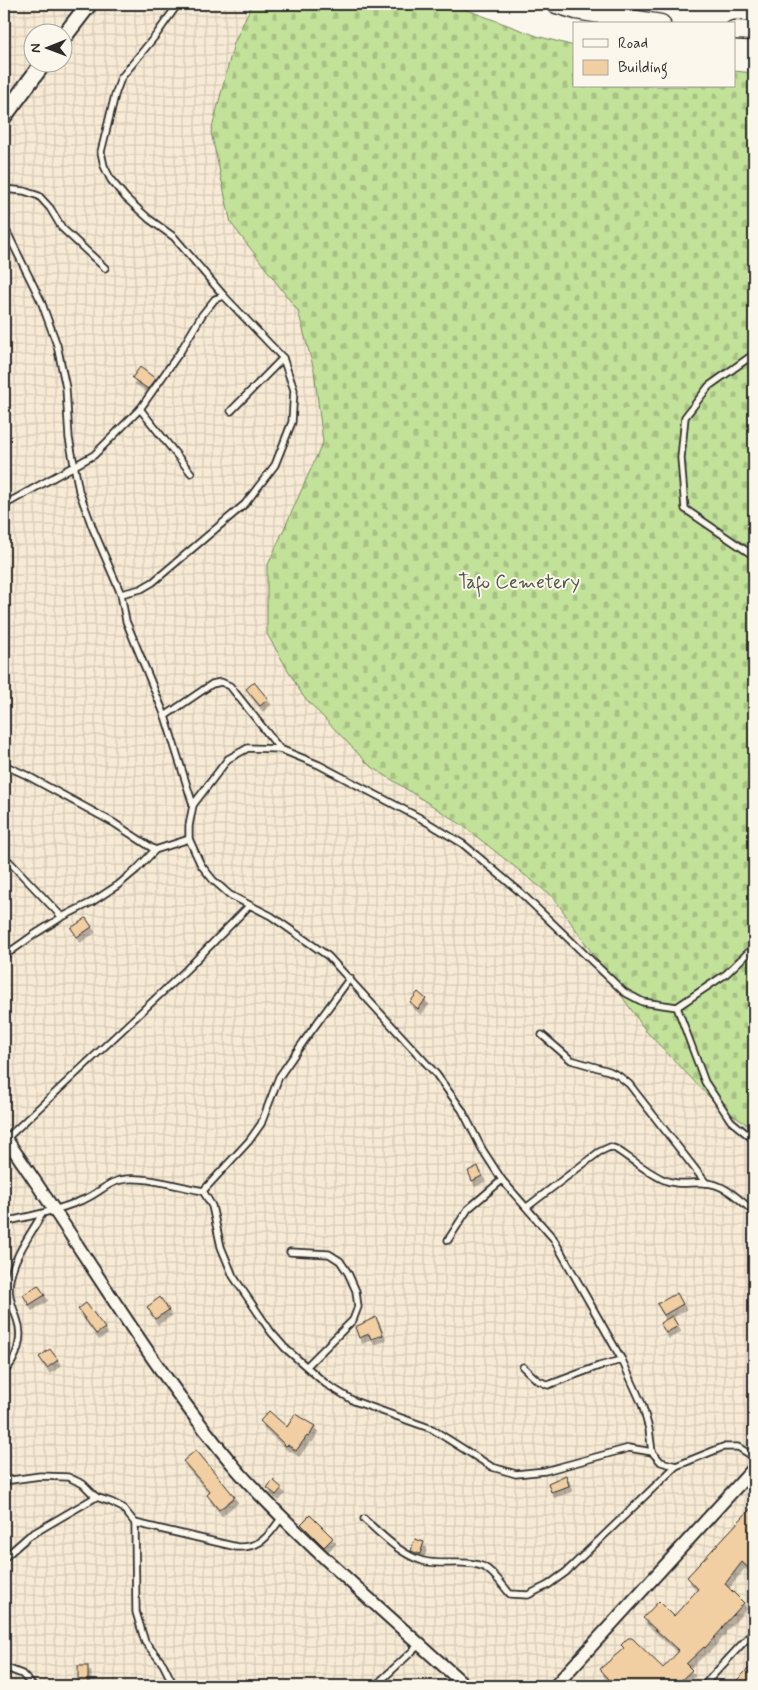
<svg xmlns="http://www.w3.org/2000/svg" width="758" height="1690" font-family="Mynerve,sans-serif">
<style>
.industrial{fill:url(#industrial-grid);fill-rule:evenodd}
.cemetery{fill:url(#cemetery-stones);stroke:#768662}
.building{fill:#f1cfa2;stroke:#2b2b2b;filter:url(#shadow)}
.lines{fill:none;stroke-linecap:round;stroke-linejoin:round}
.lane-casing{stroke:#2b2b2b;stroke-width:9}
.street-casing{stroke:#2b2b2b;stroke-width:15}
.secondary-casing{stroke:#2b2b2b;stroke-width:19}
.primary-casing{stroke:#2b2b2b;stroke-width:21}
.lane{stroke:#fbf7ec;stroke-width:5.5}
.street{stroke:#fbf7ec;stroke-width:11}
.secondary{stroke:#fbf7ec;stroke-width:15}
.primary{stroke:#fbf7ec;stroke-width:18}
.labels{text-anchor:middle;stroke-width:4;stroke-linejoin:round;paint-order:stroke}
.park-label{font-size:19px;fill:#515846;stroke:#fbf7ec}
</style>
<defs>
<pattern id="industrial-grid" width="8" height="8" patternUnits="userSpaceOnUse" patternTransform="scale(1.25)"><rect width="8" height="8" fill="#f8ebd6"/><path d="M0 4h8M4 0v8" fill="none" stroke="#d5cab8"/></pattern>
<pattern id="cemetery-stones" width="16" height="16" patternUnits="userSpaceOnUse" patternTransform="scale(1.25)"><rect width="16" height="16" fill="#c2e199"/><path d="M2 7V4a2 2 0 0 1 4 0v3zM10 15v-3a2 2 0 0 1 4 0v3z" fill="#a7c184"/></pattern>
<filter id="shadow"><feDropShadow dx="3" dy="5.5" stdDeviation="0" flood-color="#0004"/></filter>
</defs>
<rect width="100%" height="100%" fill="#fbf7ec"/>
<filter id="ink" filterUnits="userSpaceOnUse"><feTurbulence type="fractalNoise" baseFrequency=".02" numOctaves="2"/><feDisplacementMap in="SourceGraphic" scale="10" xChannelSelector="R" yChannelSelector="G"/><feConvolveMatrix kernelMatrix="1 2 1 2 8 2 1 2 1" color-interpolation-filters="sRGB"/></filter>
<g filter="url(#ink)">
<path class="industrial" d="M4 4H252L234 43 231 223 298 311 314 370 323 442 288 519 369 764 462 825 554 898 646 1031 717 1105 754 1129V1686H4ZM32 32H62V62H32Z"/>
<path class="cemetery" d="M252 4H451L537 36 574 46V86H734V71L754 73V1129L717 1105 646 1031 554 898 462 825 369 765 303 696 267 634V567L323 442 314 370 298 311 231 223 211 132 234 43Z"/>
<g class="building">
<path d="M140 367 156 379 148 389 132 378Z"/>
<path d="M254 682 268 699 260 706 246 689Z"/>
<path d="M86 918 92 927 77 937 71 928Z"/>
<path d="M418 992 426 999 418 1009 410 1002Z"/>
<path d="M478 1166 482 1176 472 1181 468 1171Z"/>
<path d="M38 1285 45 1295 29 1305 23 1295Z"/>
<path d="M677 1293 683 1304 664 1315 657 1304Z"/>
<path d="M160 1297 169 1310 155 1319 147 1307Z"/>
<path d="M86 1303 105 1328 96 1334 78 1309Z"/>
<path d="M672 1316 678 1326 666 1333 660 1323Z"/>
<path d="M376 1317 383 1335 371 1339 369 1334 359 1338 355 1327Z"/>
<path d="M50 1349 58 1360 47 1368 39 1357Z"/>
<path d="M269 1411 287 1427 295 1414 315 1426 309 1437 307 1436 296 1451 288 1445 286 1446 260 1421Z"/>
<path d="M196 1450 235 1497 219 1510 207 1495 210 1492 183 1461Z"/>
<path d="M566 1475 569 1486 551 1492 548 1483Z"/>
<path d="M273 1480 282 1488 276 1495 267 1488Z"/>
<path d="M754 1505V1573L742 1562 725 1584 744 1603 722 1627 723 1628 705 1648 704 1647 686 1664 692 1670 676 1685 674 1682 669 1686H615L600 1669 624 1648 621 1645 628 1638H632L663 1668 679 1651 643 1618 659 1601 674 1616 698 1589 687 1577Z"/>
<path d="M310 1515 333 1538 324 1547 301 1524Z"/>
<path d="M415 1539 424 1542 420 1554 411 1551Z"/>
<rect x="78" y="1666" width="10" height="20"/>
<path d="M749 1668 754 1673V1686H731Z"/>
</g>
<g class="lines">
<g class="lane-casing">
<g id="lane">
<path d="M4 189 24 191 39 196 50 208 62 228 105 268"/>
<path d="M4 226 41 301 57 345 66 388 69 438 79 491 93 529 121 594 126 621 165 716 193 805 189 826V839L201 865 213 880 230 895 271 916 328 956 436 1074 462 1110 482 1149 502 1180 553 1238 622 1360 642 1404 649 1429 652 1452 661 1462 676 1466 723 1447H738L754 1457"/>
<path d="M754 354 709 386 685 417 681 458 685 509 754 556"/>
<path d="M140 409 191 473"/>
<path d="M231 411 283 358"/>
<path d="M4 505 94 455 140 409 180 352 202 315 215 299 224 296"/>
<path d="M121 594 141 589 153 582 245 504 275 465 292 422 294 390 283 358 224 296 174 237 149 219 126 198 111 180 104 166 101 152 115 95 121 78 156 35 178 4"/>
<path d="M165 716 212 684 221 682 230 686 280 749"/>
<path d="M4 765 26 775 114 823 155 850"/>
<path d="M193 805 228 759 248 748 280 749 319 765 420 818 463 844 520 892 624 992 643 1002 677 1007 726 974 754 947"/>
<path d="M4 856 62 917"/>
<path d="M4 956 35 934 62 917 92 902 118 885 137 869 155 850 189 839"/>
<path d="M677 1007 705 1082 731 1121 754 1140"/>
<path d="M542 1035 571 1060 609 1071 619 1076 629 1084 706 1183"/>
<path d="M6 1139 186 970 249 906"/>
<path d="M203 1191 212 1206 221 1247 233 1276 271 1332 285 1348 326 1384 354 1401 432 1429 492 1467 516 1474 545 1471 629 1448 652 1452"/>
<path d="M203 1191 249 1141 261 1124 279 1077 304 1041 350 978"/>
<path d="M527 1207 599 1152 610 1147 616 1149C631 1159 646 1171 662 1179 676 1186 690 1182 704 1183 724 1183 740 1200 754 1212"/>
<path d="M4 1222C32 1216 59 1210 85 1199 99 1193 110 1180 127 1179 148 1177 181 1187 203 1191"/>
<path d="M448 1240 468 1209 502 1180"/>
<path d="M290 1252 329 1254 340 1261 348 1273 356 1291 358 1307 353 1320 307 1366"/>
<path d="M523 1367 537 1380 548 1385 599 1366 622 1360"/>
<path d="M4 1372C17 1359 24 1337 17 1319 12 1305 7 1294 10 1279 14 1256 31 1234 42 1214"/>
<path d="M4 1481 40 1476 68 1477 83 1484 96 1497 111 1502 123 1508 135 1523 136 1612 145 1642 163 1664 174 1686"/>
<path d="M364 1519C381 1534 401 1555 423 1561 442 1566 467 1559 484 1567 494 1572 503 1586 510 1594L528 1595 548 1585 566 1572 676 1466"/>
<path d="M135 1523 237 1547C262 1548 269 1535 282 1517"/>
<path d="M4 1558 29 1536 96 1497"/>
<path d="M4 1667 22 1674 33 1686"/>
<path d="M375 1686 420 1644"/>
<path d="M703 1686 754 1631"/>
</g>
</g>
<g class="street-casing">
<g id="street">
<path d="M4 1136C81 1245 147 1362 233 1465 258 1495 287 1522 315 1549 365 1596 416 1641 466 1686"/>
<path d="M555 1686 754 1468"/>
</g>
</g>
<g class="secondary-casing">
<g id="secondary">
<path d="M62 39 89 4"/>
<path d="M4 116 44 62"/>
</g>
</g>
<g class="primary-casing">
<g id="primary">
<path d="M556 4 576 10 661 24"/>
<path d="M734 30 754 31"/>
</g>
</g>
<use href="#lane" class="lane"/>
<use href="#street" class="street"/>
<use href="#secondary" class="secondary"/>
<use href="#primary" class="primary"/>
</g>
</g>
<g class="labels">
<g class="park-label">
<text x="519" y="588">Tafo Cemetery</text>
</g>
</g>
<rect width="758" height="1690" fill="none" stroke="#fbf7ec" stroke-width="20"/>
<rect x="10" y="10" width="738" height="1670" fill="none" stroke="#2b2b2b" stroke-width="2" filter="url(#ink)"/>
<rect x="573" y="22" width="162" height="65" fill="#fbf7ec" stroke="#a8a59f"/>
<rect x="583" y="39" width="25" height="8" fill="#fbf7ec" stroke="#a8a59f"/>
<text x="618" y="48" font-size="15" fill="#2b2b2b">Road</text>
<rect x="583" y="60" width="25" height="15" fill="#f1cfa2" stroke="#a8a59f"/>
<text x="618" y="72" font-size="15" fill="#2b2b2b">Building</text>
<g transform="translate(48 48) rotate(269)"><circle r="24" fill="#fbf7ec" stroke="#a8a59f"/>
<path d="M0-4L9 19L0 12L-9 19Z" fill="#2b2b2b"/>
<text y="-8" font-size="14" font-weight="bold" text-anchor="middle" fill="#2b2b2b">N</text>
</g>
</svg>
